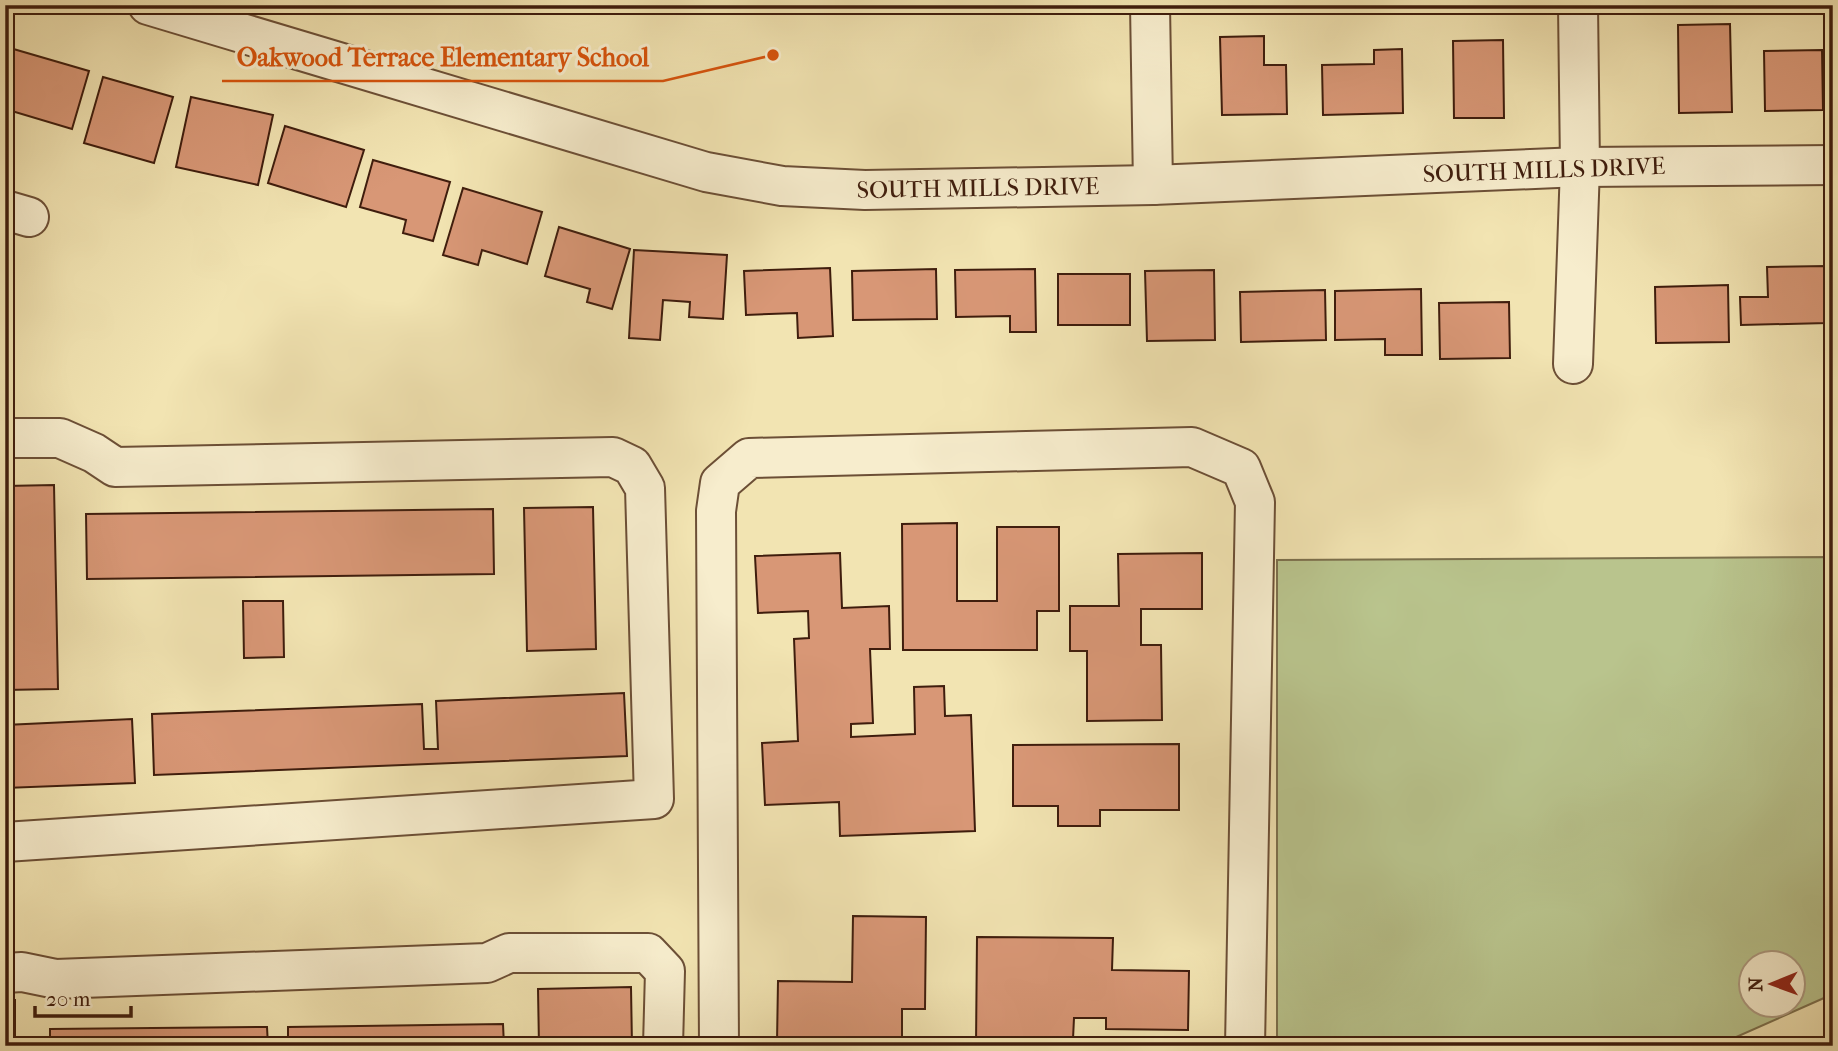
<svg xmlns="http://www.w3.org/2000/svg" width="1838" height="1051" font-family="'IM FELL French Canon',serif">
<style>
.green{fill:#b9c48d;stroke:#7c704d;stroke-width:2;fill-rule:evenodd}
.building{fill:#d89776;stroke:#3f1d0d;stroke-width:2}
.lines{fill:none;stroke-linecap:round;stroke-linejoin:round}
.minor-casing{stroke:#6c4f36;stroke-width:42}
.minor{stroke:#f7edcd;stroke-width:38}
.labels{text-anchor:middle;stroke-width:6;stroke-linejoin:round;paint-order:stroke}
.street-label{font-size:24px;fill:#3f1d0d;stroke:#f7edcd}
.leader{fill:none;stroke:#d7530c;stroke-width:2.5}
.callout-dot{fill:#d7530c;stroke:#f7edcd;stroke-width:2.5}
.callout-label{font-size:26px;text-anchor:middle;font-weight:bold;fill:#d7530c;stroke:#f7edcd;stroke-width:6;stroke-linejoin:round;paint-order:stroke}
</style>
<rect width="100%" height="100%" fill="#f2e4b2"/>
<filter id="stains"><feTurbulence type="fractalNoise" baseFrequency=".00286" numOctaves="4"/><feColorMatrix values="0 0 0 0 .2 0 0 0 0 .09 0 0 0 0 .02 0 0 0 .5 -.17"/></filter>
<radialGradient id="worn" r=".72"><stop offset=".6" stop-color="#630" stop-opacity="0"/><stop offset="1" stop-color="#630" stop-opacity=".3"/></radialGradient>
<path class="green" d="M1833 557V994L1716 1046H1277V560ZM1750 964H1792V1006H1750Z"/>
<g class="building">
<path d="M1730 24 1732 112 1679 113 1678 25Z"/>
<path d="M1264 36V65H1286L1287 114 1222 115 1220 37Z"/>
<path d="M1503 40 1504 118H1454L1453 41Z"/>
<path d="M10 48 89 71 72 129 5 109V65Z"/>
<path d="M1402 49 1403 113 1323 115 1322 65 1374 64V50Z"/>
<path d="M1822 50 1823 110 1765 111 1764 51Z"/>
<path d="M103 77 173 97 154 163 84 143Z"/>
<path d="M191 97 273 115 258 185 176 167Z"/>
<path d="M285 126 364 150 346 207 268 183Z"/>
<path d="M373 160 450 182 433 241 403 233 406 220 360 207Z"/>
<path d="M463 188 542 212 527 264 482 250 478 265 443 255Z"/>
<path d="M559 227 630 249 612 309 587 302 590 289 545 276Z"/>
<path d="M634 250 727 255 723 319 689 317 690 302 663 300 660 340 629 338Z"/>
<path d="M1826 266 1827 323 1741 325 1740 297H1768L1767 267Z"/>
<path d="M830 268 833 336 798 338 797 313 746 315 744 271Z"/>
<path d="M936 269 937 319 853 320 852 271Z"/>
<path d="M1035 269 1036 332H1010V316L956 317 955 270Z"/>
<path d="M1214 270 1215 340 1147 341 1145 271Z"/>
<rect x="1058" y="274" width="72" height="51"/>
<path d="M1728 285 1729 342 1656 343 1655 287Z"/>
<path d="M1421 289 1422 355H1385V339L1335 340V291Z"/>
<path d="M1325 290 1326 340 1241 342 1240 292Z"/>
<path d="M1509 302 1510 358 1440 359 1439 303Z"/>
<path d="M54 485 58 689 5 690V486Z"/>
<path d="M593 507 596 649 527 651 524 508Z"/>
<path d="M493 509 494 574 87 579 86 514Z"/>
<path d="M957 523V601H997V527H1059V611H1037V650H903L902 524Z"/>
<path d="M840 553 842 608 889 606 890 649H870L873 723 851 724V737L915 734 914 687 944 686 945 716 971 715 975 831 840 836 839 802 765 805 762 743 798 741 794 639 809 638 808 611 758 613 755 556Z"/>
<path d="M1202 553V609H1141V645H1161L1162 720 1087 721V651H1070V606H1119L1118 554Z"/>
<path d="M243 601H283L284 657 244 658Z"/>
<path d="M624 693 627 756 154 775 152 714 422 704 424 749H438L436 701Z"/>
<path d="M132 719 135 783 5 788V725Z"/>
<path d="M1179 744V810H1100V826H1058V806H1013V745Z"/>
<path d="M853 916 926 917 925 1009H902V1046L777 1042 778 981 852 982Z"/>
<path d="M977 937 1113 938 1112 970 1189 971 1188 1030 1106 1029V1018H1074L1073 1039 1029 1038 1028 1046H976Z"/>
<path d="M631 987 632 1046H539L538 989Z"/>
<rect x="5" y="1000" width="10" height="46"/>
<path d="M503 1024 504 1046H288V1027Z"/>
<path d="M267 1027 268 1046H50V1029Z"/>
</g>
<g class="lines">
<g class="minor-casing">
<g id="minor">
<path d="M148 5 706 172 782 186 865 190 1153 185 1580 167 1833 165"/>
<path d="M1150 5 1153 185"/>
<path d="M5 210 29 217"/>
<path d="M1573 364 1580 167 1578 5"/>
<path d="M5 438H60L94 453 115 467 613 457 632 466 645 488 654 799 5 842"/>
<path d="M5 973 22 972 56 979 487 963 509 953H648L665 971 663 1046"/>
<path d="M719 1046 716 511 720 483 749 458 1192 447 1241 468 1255 502 1245 1046"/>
</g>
</g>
<use href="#minor" class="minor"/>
</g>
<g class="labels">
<g class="street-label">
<text transform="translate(1544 170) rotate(-2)" y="8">SOUTH MILLS DRIVE</text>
<text transform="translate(978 188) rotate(-1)" y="8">SOUTH MILLS DRIVE</text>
</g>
</g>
<path class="leader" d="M773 55L663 81H222"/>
<circle class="callout-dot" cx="773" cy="55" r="7"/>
<g class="callout-label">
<text x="443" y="66">Oakwood Terrace Elementary School</text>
</g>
<rect width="1838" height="1051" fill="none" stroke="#f2e4b2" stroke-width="28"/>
<rect x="7" y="7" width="1824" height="1037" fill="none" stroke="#3f1d0d" stroke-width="3.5"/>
<rect x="14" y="14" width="1810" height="1023" fill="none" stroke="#3f1d0d" stroke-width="2"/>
<g transform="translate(1772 984) rotate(269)"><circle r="33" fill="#f7edcd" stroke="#ad9a80" stroke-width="2"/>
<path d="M0-5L12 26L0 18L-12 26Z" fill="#8f2418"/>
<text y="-10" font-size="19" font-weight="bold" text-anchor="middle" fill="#3f1d0d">N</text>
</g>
<path d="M35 1006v10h96v-10" fill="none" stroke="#3f1d0d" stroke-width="3.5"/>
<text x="46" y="1006" font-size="21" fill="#3f1d0d" stroke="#f7edcd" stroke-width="5" paint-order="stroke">20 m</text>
<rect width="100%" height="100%" filter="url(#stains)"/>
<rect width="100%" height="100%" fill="url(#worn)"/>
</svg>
